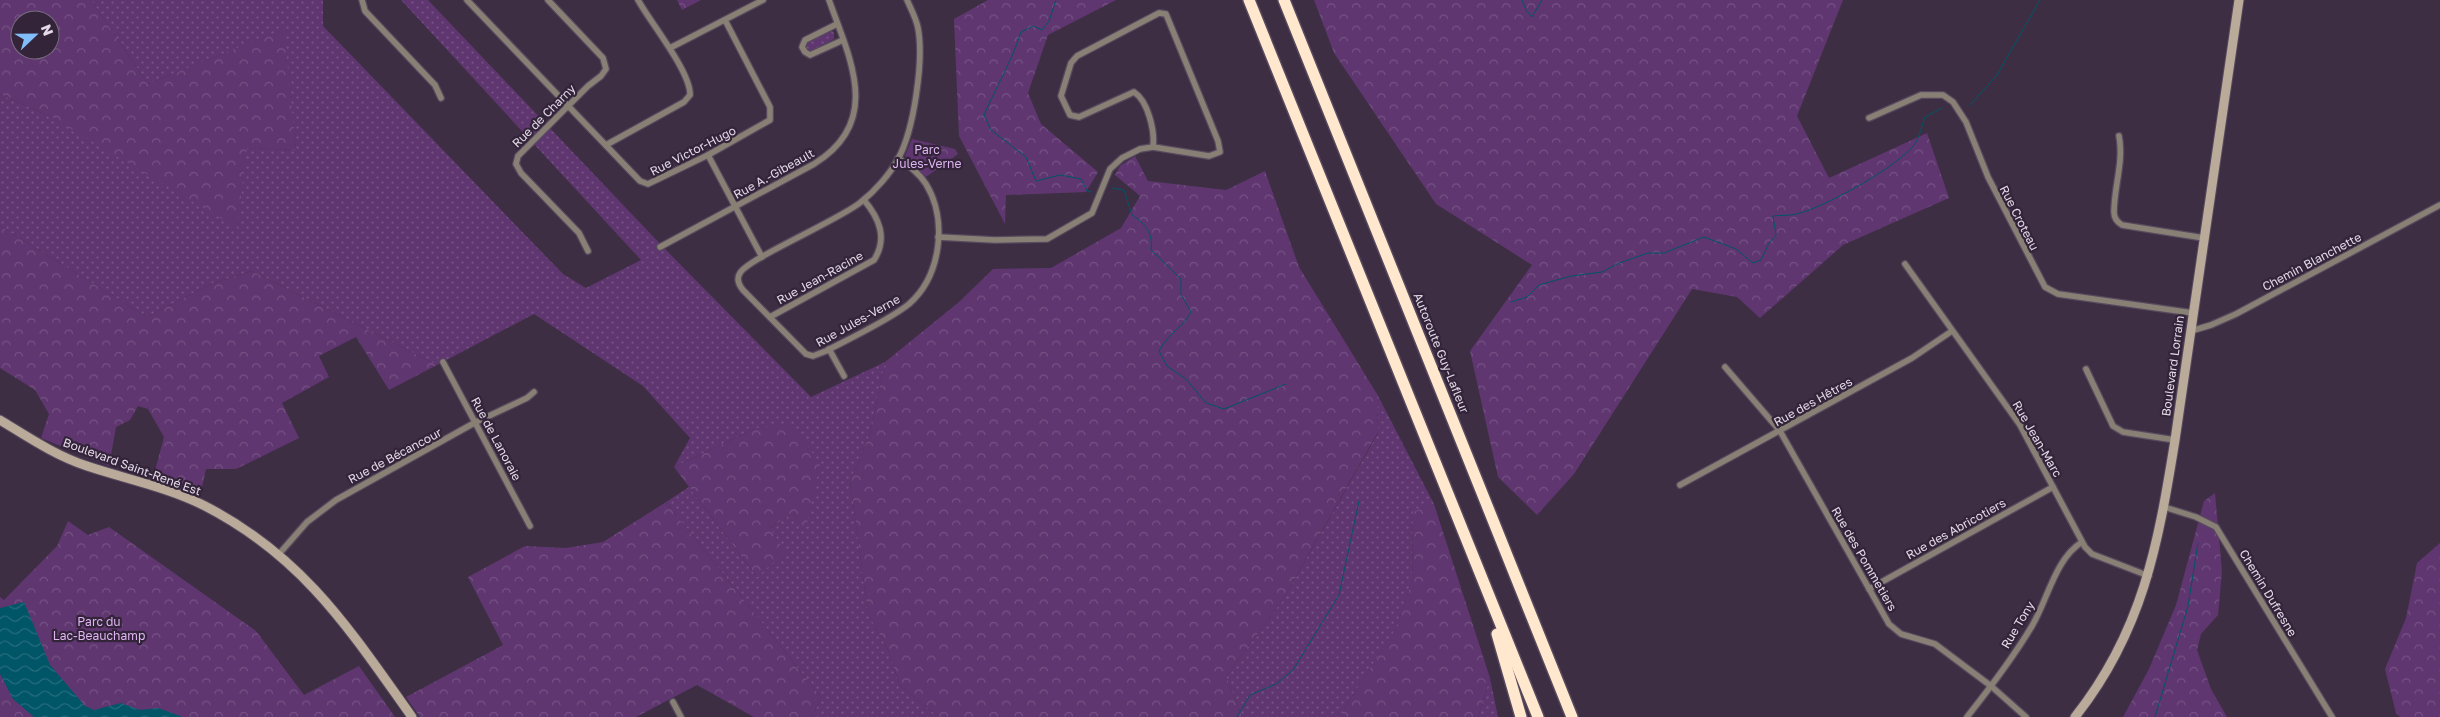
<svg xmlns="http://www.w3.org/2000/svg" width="2440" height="717" font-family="'Golos Text',sans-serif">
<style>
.grass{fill:url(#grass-dots)}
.forest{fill:url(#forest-crowns);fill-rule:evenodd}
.water{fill:url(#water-waves)}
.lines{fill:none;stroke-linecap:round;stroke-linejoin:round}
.stream{stroke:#005567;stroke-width:1}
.street-casing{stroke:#584a5e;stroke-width:8}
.secondary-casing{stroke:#584a5e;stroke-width:11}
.highway-casing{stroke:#584a5e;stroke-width:14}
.street{stroke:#898075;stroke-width:5.5}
.secondary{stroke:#b9aa99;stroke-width:9}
.highway{stroke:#ffe8cd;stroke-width:11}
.labels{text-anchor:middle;stroke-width:4.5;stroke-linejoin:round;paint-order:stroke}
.street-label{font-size:12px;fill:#e4dae8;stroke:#33243a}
.park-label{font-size:12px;fill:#dfb6f2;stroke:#33243a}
</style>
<defs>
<pattern id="grass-dots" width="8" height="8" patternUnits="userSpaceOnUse" patternTransform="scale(1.25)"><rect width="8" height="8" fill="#5f3670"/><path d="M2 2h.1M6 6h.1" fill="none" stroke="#765284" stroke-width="1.8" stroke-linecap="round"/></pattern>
<pattern id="forest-crowns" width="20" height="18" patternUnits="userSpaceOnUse" patternTransform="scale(1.25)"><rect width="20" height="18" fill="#5f3670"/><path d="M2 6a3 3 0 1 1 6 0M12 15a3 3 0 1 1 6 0" fill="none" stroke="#765284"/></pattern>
<pattern id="water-waves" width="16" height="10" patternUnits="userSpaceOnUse" patternTransform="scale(1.25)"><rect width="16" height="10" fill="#005567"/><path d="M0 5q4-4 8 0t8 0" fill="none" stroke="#256d7d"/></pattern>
</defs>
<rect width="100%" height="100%" fill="#3d2e44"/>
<g class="grass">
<path d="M91 0H323V26L563 274 586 288 641 260 401 0H428L665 249 811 397 885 362 870 434 850 481 868 613 888 650 900 686 939 717H812L821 697 666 502 689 487 757 577 770 528 793 513 805 532 757 428 674 467 690 438 643 386 534 314 437 365 252 271 213 283 147 317 0 226V94L53 118 247 148 296 150 283 30 148 84Z"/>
<path d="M831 30 834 33V39L811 51 806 49 808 41Z"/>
<path d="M1377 394 1434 504 1413 513 1412 581 1396 629 1347 704 1341 717H1242L1226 676 1284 598 1378 433Z"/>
<path d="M1490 678 1498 717H1478Z"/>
</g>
<g class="forest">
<path d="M0 0H91L148 84 284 29 296 150 247 148 237 228 53 118 0 94ZM20 20H50V50H20Z"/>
<path d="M677 0H701L682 10Z"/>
<path d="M988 0H1116L1048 35 1028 93 1041 124 1098 172 1086 192 1006 195 1005 224 959 136 954 19Z"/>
<path d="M1314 0H1843L1797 116 1829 178 1927 133 1949 198 1843 245 1760 318 1737 297 1692 289 1574 474 1537 515 1498 477 1470 351 1532 265 1436 204 1334 53Z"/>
<path d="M912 139 955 149 958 154 926 177 905 156Z"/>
<path d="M1135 156 1148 181 1226 190 1265 171 1299 267 1377 394 1378 432 1284 598 1226 676 1242 717H939L900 686 888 650 868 613 850 481 870 434 885 362 959 302 993 269 1051 268 1121 228 1140 196 1115 175 1120 166Z"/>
<path d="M0 226 147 317 213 283 252 271 437 365 389 390 356 337 319 356 329 377 282 403 299 438 236 469H206L200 497 153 478 164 437 148 409 138 406 130 420 116 427 109 466 41 438 49 414 35 390 0 368Z"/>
<path d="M793 425 820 464 805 533 793 513 770 528 785 552 757 577 674 467 757 428Z"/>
<path d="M2215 493 2222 571 2218 615 2201 634 2197 650 2211 689 2227 717H2123L2149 669 2176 605 2204 501Z"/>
<path d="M666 502 821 697 812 717H754L697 685 636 717H420L406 697 503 645 468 577 525 546 566 548 603 542Z"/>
<path d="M1434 504 1490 678 1478 717H1341L1347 704 1396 628 1412 581 1413 512Z"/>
<path d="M68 521 88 535 109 527 256 631 304 695 359 666 395 717H0V597L4 600 57 546Z"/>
<path d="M2440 543V717H2400L2396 713 2385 669 2406 618 2417 563Z"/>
</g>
<path class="water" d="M24 602 50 665 85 706 94 710 121 703 140 710 158 708 183 717H34L13 699 0 674V608Z"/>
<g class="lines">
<g class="stream">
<path d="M1056 0 1049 21 1042 30 1033 26 1021 32C1012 61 996 87 984 115L991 130 1026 157 1036 181 1060 175 1081 179 1087 191 1092 192"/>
<path d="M1522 0 1526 10 1532 17 1542 0"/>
<path d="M1970 105 1997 75 2040 0"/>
<path d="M1112 188 1124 190 1132 215C1146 224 1153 233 1151 250L1181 279V294L1191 312C1182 329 1169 332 1159 351L1167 366 1186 379 1206 403 1224 409 1286 384"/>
<path d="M1511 302 1527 297 1539 285 1571 276 1602 272 1619 263 1648 253H1664L1704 237 1736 249 1753 263 1761 260 1769 243 1776 235 1773 216C1782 215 1792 216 1800 213 1826 206 1902 165 1916 142 1920 135 1922 125 1925 117L1942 108"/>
<path d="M1237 717 1250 695 1276 684 1293 670 1339 595 1359 501"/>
<path d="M2155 717 2188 606 2198 543"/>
</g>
<g class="street-casing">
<g id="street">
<path d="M362 0 365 11 435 85 441 98"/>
<path d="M467 0 640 181 648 184 708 155 770 120V107L725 20"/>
<path d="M548 0 603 58 606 69 601 76 588 86 518 156 516 164 521 173 579 233 588 251"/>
<path d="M837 24 805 40 802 47 805 52 810 55 843 40"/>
<path d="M670 48 763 0"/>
<path d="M1869 118 1921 95H1943L1953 102 1966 122 1988 177 2045 287 2058 294 2193 313"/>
<path d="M2119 136C2124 162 2114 186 2114 212 2114 218 2117 222 2122 225L2204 238"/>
<path d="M606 145 684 102 690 95C691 72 650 22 638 0"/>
<path d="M708 155 762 257"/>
<path d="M898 158C909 166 919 173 926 184 948 220 941 276 909 304 891 319 849 339 826 351L813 356 806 354 743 290C739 285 736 279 740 273 747 259 841 219 861 202 875 191 890 174 898 159 914 130 924 60 918 28 916 18 911 9 907 0"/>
<path d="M938 237 995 240 1047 239 1092 213 1110 169 1122 158 1140 149 1153 147 1209 156 1220 152 1218 141 1166 14 1159 13 1077 56 1071 63 1061 96 1070 115 1079 117 1134 92C1148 101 1155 131 1153 147"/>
<path d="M660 247 814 164C883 122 850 59 829 0"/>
<path d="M1905 264 2020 425 2085 547 2092 554 2149 576"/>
<path d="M770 317 874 260C888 238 879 218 864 200"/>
<path d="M2191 331 2211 325 2236 314 2440 205"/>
<path d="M829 349 844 376"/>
<path d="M443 362 530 526"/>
<path d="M1725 367 1780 431 1889 624 1901 634 1935 644 1991 686 2026 717"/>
<path d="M2086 369 2113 426 2123 432 2175 440"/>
<path d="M1680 485 1912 358 1952 331"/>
<path d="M2164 507 2196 517 2216 527 2332 717"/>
<path d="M279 554 307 522 336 500 476 422 527 398 534 392"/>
<path d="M1869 589 2053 487"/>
<path d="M673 702 681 717"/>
<path d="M1967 717C1990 688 2013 658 2032 626 2048 599 2055 559 2082 542"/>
</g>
</g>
<g class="secondary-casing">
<g id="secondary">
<path d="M0 420C28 437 56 456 87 466 126 479 167 487 205 506 304 557 350 630 412 717"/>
<path d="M2075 717C2143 631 2158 545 2175 440L2239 0"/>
</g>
</g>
<g class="highway-casing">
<g id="highway">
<path d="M1249 0 1538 717"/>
<path d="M1284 0 1572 717"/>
<path d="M1497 634 1521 717"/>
</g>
</g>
<use href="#street" class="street"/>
<use href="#secondary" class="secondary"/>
<use href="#highway" class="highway"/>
</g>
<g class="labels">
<g class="street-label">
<text transform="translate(544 116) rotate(-45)" y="4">Rue de Charny</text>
<text transform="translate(693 151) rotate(-27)" y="4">Rue Victor-Hugo</text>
<text transform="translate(774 174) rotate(-29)" y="4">Rue A.-Gibeault</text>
<text transform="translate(2019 218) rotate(63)" y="4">Rue Croteau</text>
<text transform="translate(2312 262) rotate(-28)" y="4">Chemin Blanchette</text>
<text transform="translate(820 278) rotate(-29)" y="4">Rue Jean-Racine</text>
<text transform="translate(858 321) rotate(-29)" y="4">Rue Jules-Verne</text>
<text transform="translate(1441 353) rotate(68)" y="4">Autoroute Guy-Lafleur</text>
<text transform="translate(2173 366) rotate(-82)" y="4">Boulevard Lorrain</text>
<text transform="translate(1813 402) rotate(-29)" y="4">Rue des Hêtres</text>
<text transform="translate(496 439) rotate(62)" y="4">Rue de Lanoraie</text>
<text transform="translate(2037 439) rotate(60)" y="4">Rue Jean-Marc</text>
<text transform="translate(395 456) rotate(-28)" y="4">Rue de Bécancour</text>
<text transform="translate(132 467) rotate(20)" y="4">Boulevard Saint-René Est</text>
<text transform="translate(1956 529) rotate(-29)" y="4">Rue des Abricotiers</text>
<text transform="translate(1864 559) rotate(60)" y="4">Rue des Pommetiers</text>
<text transform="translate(2268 593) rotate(59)" y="4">Chemin Dufresne</text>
<text transform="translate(2018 625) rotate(-59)" y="4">Rue Tony</text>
</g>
<g class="park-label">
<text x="927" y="154">Parc<tspan x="927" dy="14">Jules-Verne</tspan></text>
<text x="99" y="626">Parc du<tspan x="99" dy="14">Lac-Beauchamp</tspan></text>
</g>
</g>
<g transform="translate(35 35) rotate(68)"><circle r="24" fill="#33243a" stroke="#7a6d80"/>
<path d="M0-4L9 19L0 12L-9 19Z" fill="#80bdfa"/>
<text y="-8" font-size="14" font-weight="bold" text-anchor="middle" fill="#e4dae8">N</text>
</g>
</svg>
